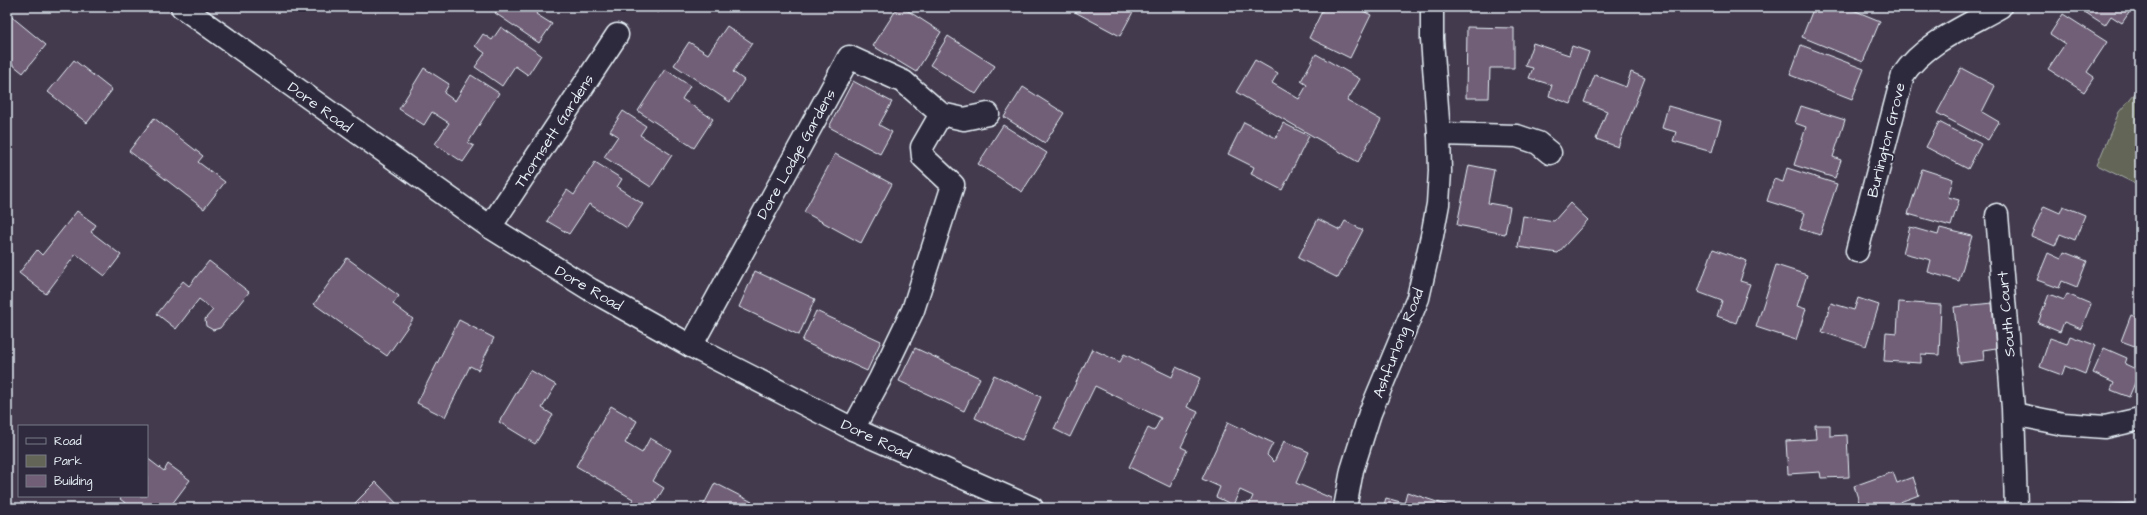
<svg xmlns="http://www.w3.org/2000/svg" width="2147" height="515" font-family="'Architects Daughter',sans-serif">
<style>
.green{fill:#636657;stroke:#a6aca8}
.building{fill:#715e77;stroke:#e8f1f8}
.lines{fill:none;stroke-linecap:round;stroke-linejoin:round}
.street-casing{stroke:#e8f1f8;stroke-width:25}
.secondary-casing{stroke:#e8f1f8;stroke-width:25}
.street{stroke:#2f2a3d;stroke-width:22}
.secondary{stroke:#2f2a3d;stroke-width:22}
.labels{text-anchor:middle;stroke-width:4;stroke-linejoin:round;paint-order:stroke}
.street-label{font-size:15px;fill:#e8f1f8;stroke:#2f2a3d}
</style>
<rect width="100%" height="100%" fill="#433a4e"/>
<filter id="ink" filterUnits="userSpaceOnUse"><feTurbulence type="fractalNoise" baseFrequency=".025" numOctaves="2"/><feDisplacementMap in="SourceGraphic" scale="8" xChannelSelector="R" yChannelSelector="G"/><feConvolveMatrix kernelMatrix="1 2 1 2 8 2 1 2 1" color-interpolation-filters="sRGB"/></filter>
<g filter="url(#ink)">
<path class="green" d="M2140 87V186L2097 165 2119 112Z"/>
<g class="building">
<path d="M499 7H541L536 14 552 24 539 43 495 13Z"/>
<path d="M650 7H662L658 13Z"/>
<path d="M898 7H902L941 32 916 72 873 46Z"/>
<path d="M1078 7H1127L1134 10 1120 36 1075 12Z"/>
<path d="M1324 7H1355L1371 15 1350 58 1309 38Z"/>
<path d="M1814 7H1846L1880 21 1863 62 1802 37Z"/>
<path d="M2077 7H2133L2122 23 2111 16 2105 25Z"/>
<path d="M2063 14 2107 42 2087 72 2094 77 2084 92 2048 69 2065 44 2050 34Z"/>
<path d="M12 17 46 45 23 73 7 60V23Z"/>
<path d="M727 26 752 43 733 72 744 80 730 102 674 65 689 42 708 54Z"/>
<path d="M501 27 541 55 528 75 515 66 502 86 475 67 485 53 475 46 483 34 492 40Z"/>
<path d="M1467 27 1514 28V68H1490L1489 98H1466Z"/>
<path d="M948 36 995 66 976 94 930 65Z"/>
<path d="M1533 43 1569 55 1572 46 1589 52 1571 104 1549 96 1552 85 1529 78 1533 68 1525 66Z"/>
<path d="M1801 45 1864 69 1852 99 1790 75Z"/>
<path d="M1316 54 1360 79 1347 101 1381 120 1358 162 1236 92 1255 60 1278 73 1272 83 1299 99 1307 85 1301 81Z"/>
<path d="M74 60 112 90 87 123 48 92Z"/>
<path d="M424 68 449 84 444 93 455 101 471 75 499 93 468 143 474 146 463 162 435 144 449 123 432 112 424 125 399 109Z"/>
<path d="M1961 68 1995 86 1982 112 1999 122 1988 140 1937 113Z"/>
<path d="M665 69 690 86 682 99 713 119 694 148 638 111Z"/>
<path d="M1631 72 1645 78 1618 147 1596 139 1607 111 1584 102 1595 75 1626 87Z"/>
<path d="M853 81 892 102 879 125 892 132 880 154 829 127Z"/>
<path d="M1023 87 1064 113 1045 143 1004 117Z"/>
<path d="M1668 106 1721 121 1712 152 1673 141 1676 132 1662 128Z"/>
<path d="M1801 106 1845 120 1833 157 1841 160 1835 178 1794 165 1806 127 1795 123Z"/>
<path d="M623 111 646 126 640 135 672 155 651 187 604 157 618 136 610 131Z"/>
<path d="M154 118 203 156 198 162 225 182 204 209 129 151Z"/>
<path d="M1244 122 1276 138 1283 123 1309 136 1282 190 1251 174 1254 167 1228 154Z"/>
<path d="M1939 122 1981 144 1968 169 1926 147Z"/>
<path d="M1003 125 1047 153 1022 192 978 164Z"/>
<path d="M835 154 892 184 861 243 804 212Z"/>
<path d="M595 162 622 179 617 187 643 204 627 228 589 204 569 234 547 221 567 190 574 195Z"/>
<path d="M1469 165 1494 170 1488 203 1510 207 1505 234 1457 225Z"/>
<path d="M1787 168 1837 184 1820 235 1800 229 1805 213 1767 201 1774 179 1783 182Z"/>
<path d="M1922 169 1953 179 1948 197 1959 200 1951 226 1908 214Z"/>
<path d="M1570 203 1588 220 1558 253 1518 247 1523 216 1554 221Z"/>
<path d="M2044 206 2060 213 2063 206 2085 215 2075 240 2060 234 2055 246 2031 236Z"/>
<path d="M77 211 96 225 91 232 121 255 105 276 76 254 46 294 19 273 37 250 42 255Z"/>
<path d="M1318 219 1340 230 1345 221 1363 230 1338 278 1298 258Z"/>
<path d="M1910 227 1938 235 1940 228 1972 236 1959 281 1928 272 1931 260 1903 253Z"/>
<path d="M1713 249 1747 261 1740 281 1750 284 1736 323 1717 316 1722 301 1698 292Z"/>
<path d="M2064 252 2087 261 2077 287 2062 281 2059 288 2037 280 2048 253 2061 259Z"/>
<path d="M347 258 399 296 393 304 413 319 387 356 314 304Z"/>
<path d="M209 261 249 292 220 328 213 330 206 326 205 319 213 310 199 299 176 329 157 314 183 281 189 286Z"/>
<path d="M1776 265 1807 275 1797 306 1806 309 1796 340 1756 327Z"/>
<path d="M755 271 815 299 799 335 739 307Z"/>
<path d="M2049 294 2064 300 2067 294 2091 304 2081 329 2064 322 2060 332 2038 323Z"/>
<path d="M1858 298 1879 305 1866 346 1822 332 1831 303 1854 310Z"/>
<path d="M1899 302 1941 305 1939 355 1921 354V363L1884 361 1886 332 1897 333Z"/>
<path d="M1992 303 1996 348 1983 350 1984 360 1960 363 1954 307Z"/>
<path d="M816 311 881 341 867 371 802 341Z"/>
<path d="M2131 315 2140 319V348L2121 341Z"/>
<path d="M459 320 494 338 478 370 470 366 445 417 417 403Z"/>
<path d="M2070 336 2095 345 2085 374 2065 366 2062 375 2040 367 2050 338 2067 344Z"/>
<path d="M915 348 980 378 964 411 899 381Z"/>
<path d="M2104 348 2127 358 2125 364 2140 371 2129 397 2111 390 2114 383 2093 373Z"/>
<path d="M1092 349 1120 362 1124 354 1172 377 1176 367 1200 378 1187 407 1198 412 1181 447 1187 450 1170 487 1129 467 1148 428 1154 431 1161 418 1095 386 1070 437 1054 429Z"/>
<path d="M530 370 556 385 542 408 553 415 535 444 499 422Z"/>
<path d="M994 375 1041 397 1022 440 975 418Z"/>
<path d="M611 406 637 421 625 443 642 453 650 438 671 450 653 481 664 488 652 508H628L633 499 576 466Z"/>
<path d="M1228 422 1273 443 1267 455 1274 462 1284 441 1309 452 1296 483 1331 498 1332 508H1257L1249 505 1253 496 1240 490 1233 505 1216 497 1220 487 1202 479Z"/>
<path d="M1815 425H1830V436L1847 435 1849 477 1821 478 1820 472 1788 474 1786 441 1816 439Z"/>
<path d="M147 458 164 471 168 464 190 480 169 508H132L120 499 123 496H147Z"/>
<path d="M1893 472 1897 483 1913 477 1919 495 1900 502 1902 508H1861L1854 486Z"/>
<path d="M376 482 401 508H350Z"/>
<path d="M715 483 756 504 754 508H702Z"/>
<path d="M1407 492 1455 508H1383L1386 498 1404 503Z"/>
<path d="M2133 503 2134 508H2070V507Z"/>
</g>
<g class="lines">
<g class="street-casing">
<g id="street">
<path d="M1439 134 1517 136 1538 143 1550 153"/>
<path d="M1997 215 2013 408 2016 508"/>
<path d="M490 227 617 35"/>
<path d="M1857 251 1903 75C1924 43 1967 26 2000 7"/>
<path d="M691 346 849 57 904 82 941 114 964 119 988 114"/>
<path d="M2014 414 2063 424 2105 427 2140 419"/>
<path d="M853 429 880 379 913 310 953 185 923 157 922 147 941 114"/>
<path d="M1345 508 1352 470 1370 413 1418 298 1432 236 1438 204 1440 171 1439 134 1432 39V7"/>
</g>
</g>
<g class="secondary-casing">
<path id="secondary" d="M182 7 490 227 591 290 691 346 853 429 1032 508"/>
</g>
<use href="#street" class="street"/>
<use href="#secondary" class="secondary"/>
</g>
</g>
<g class="labels">
<g class="street-label">
<text transform="translate(320 107) rotate(36)" y="5">Dore Road</text>
<text transform="translate(554 131) rotate(-57)" y="5">Thornsett Gardens</text>
<text transform="translate(1886 140) rotate(-76)" y="5">Burlington Grove</text>
<text transform="translate(796 154) rotate(-61)" y="5">Dore Lodge Gardens</text>
<text transform="translate(589 288) rotate(30)" y="5">Dore Road</text>
<text transform="translate(2006 314) rotate(-95)" y="5">South Court</text>
<text transform="translate(1398 343) rotate(-69)" y="5">Ashfurlong Road</text>
<text transform="translate(876 439) rotate(25)" y="5">Dore Road</text>
</g>
</g>
<rect width="2147" height="515" fill="none" stroke="#2f2a3d" stroke-width="24"/>
<rect x="12" y="12" width="2123" height="491" fill="none" stroke="#e8f1f8" stroke-width="1.5" filter="url(#ink)"/>
<rect x="18" y="425" width="130" height="72" fill="#2f2a3d" stroke="#797a88"/>
<rect x="26" y="438" width="20" height="6" fill="#2f2a3d" stroke="#797a88"/>
<text x="54" y="445" font-size="12" fill="#e8f1f8">Road</text>
<rect x="26" y="455" width="20" height="12" fill="#636657" stroke="#797a88"/>
<text x="54" y="465" font-size="12" fill="#e8f1f8">Park</text>
<rect x="26" y="475" width="20" height="12" fill="#715e77" stroke="#797a88"/>
<text x="54" y="485" font-size="12" fill="#e8f1f8">Building</text>
</svg>
